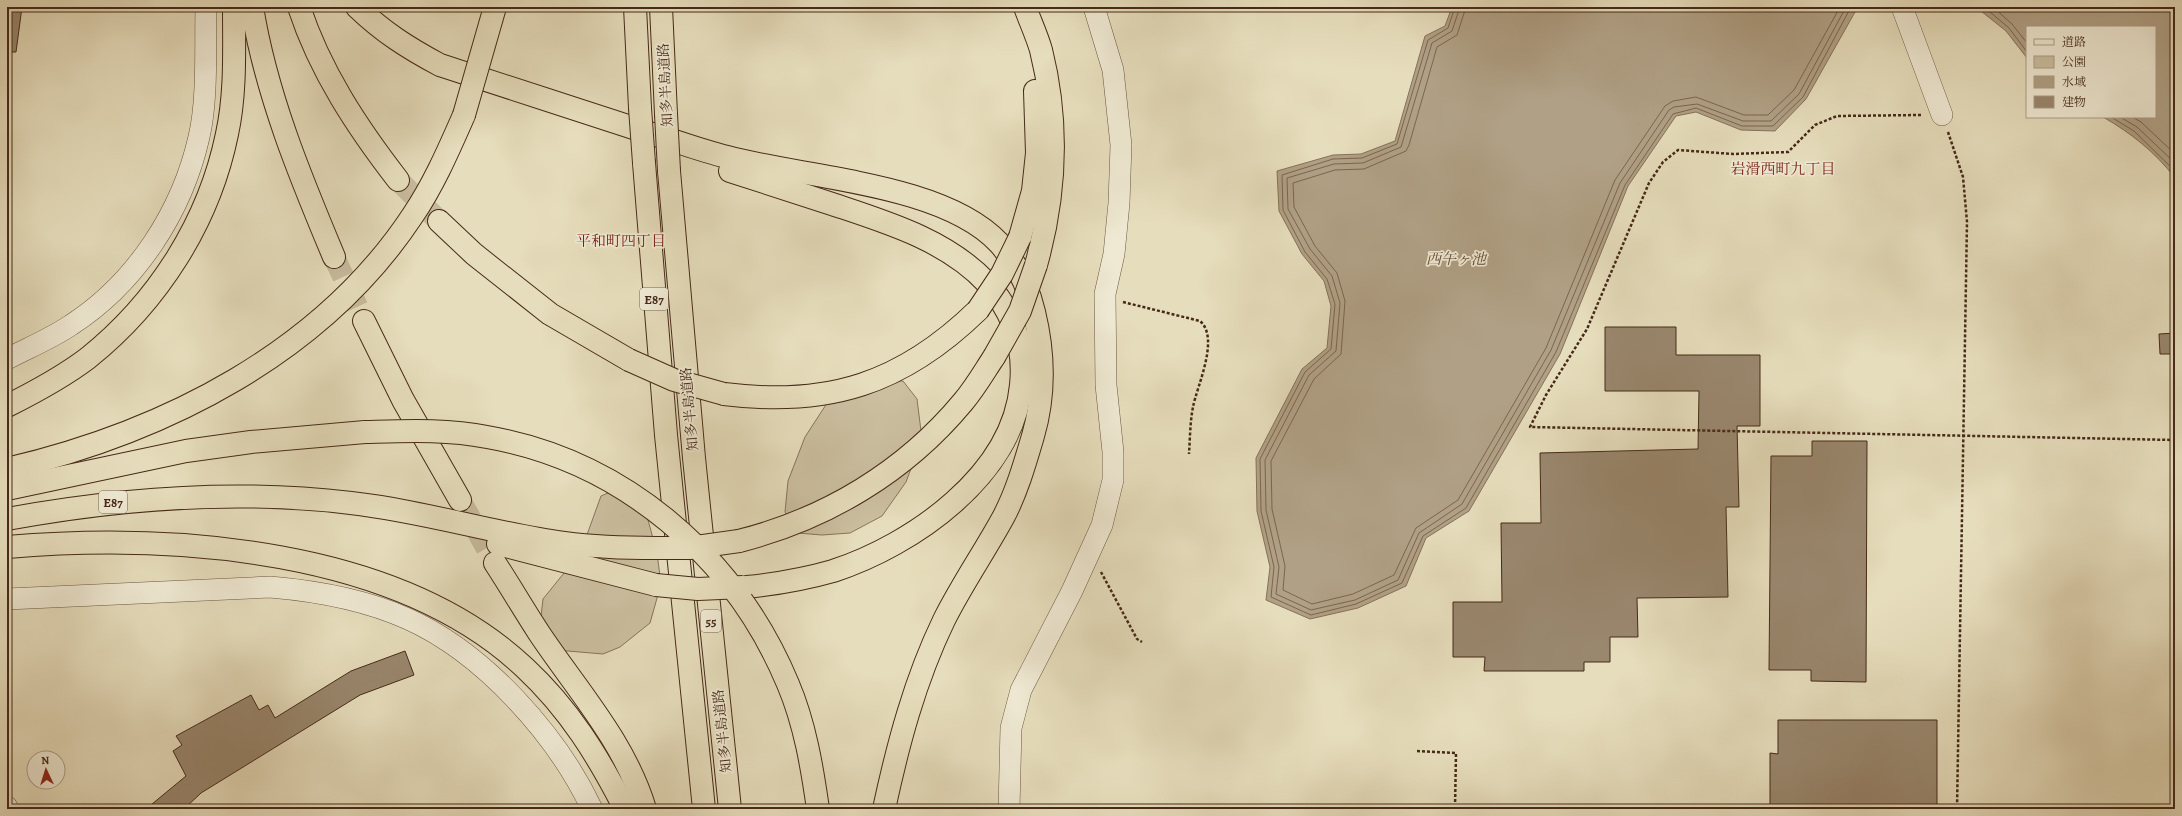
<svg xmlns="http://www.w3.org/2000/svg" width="2182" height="816" font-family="Alegreya,'Noto Serif JP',serif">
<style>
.green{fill:#cbbfa0;stroke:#88745c}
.water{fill:#b0a085;stroke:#86715a}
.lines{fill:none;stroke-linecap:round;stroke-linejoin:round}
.shore{stroke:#7b654f;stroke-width:1}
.building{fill:#99876e;stroke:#462a19}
.highway-tunnel{stroke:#c6b99b;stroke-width:22;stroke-dasharray:22 11;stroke-linecap:butt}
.minor-casing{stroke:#6e5742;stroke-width:22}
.highway-casing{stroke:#462a19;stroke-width:24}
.path{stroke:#462a19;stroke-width:2.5;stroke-dasharray:3 2;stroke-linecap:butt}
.minor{stroke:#efe9d3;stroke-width:21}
.highway{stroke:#e6ddbc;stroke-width:22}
.highway-bridge-casing{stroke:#462a19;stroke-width:24;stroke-linecap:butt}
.highway-bridge{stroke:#e6ddbc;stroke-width:22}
.labels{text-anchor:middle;stroke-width:3.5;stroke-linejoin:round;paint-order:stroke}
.shield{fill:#efe9d3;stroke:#796351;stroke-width:1}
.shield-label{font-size:13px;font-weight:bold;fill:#462a19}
.street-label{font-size:14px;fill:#462a19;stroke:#efe9d3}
.neighbourhood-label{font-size:15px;fill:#7a1f14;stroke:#efe9d3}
.water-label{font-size:15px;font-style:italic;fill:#604834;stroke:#efe9d3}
</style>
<rect width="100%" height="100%" fill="#e6ddbc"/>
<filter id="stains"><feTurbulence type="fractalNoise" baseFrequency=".005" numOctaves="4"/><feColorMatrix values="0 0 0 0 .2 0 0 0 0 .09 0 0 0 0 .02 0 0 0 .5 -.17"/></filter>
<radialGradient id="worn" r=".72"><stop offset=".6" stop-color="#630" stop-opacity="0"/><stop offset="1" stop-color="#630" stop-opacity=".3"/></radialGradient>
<g class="green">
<path d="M864 381H903L917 399 922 439 906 482 882 516 850 533 822 535 797 533 785 512 788 481 805 437 829 400Z"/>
<path d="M622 487 642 498 657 553 661 584 650 623 620 647 603 654 556 650 540 625 543 599 564 573 588 532 601 496Z"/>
</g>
<g class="water">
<path d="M1452 7H1855V12L1806 99 1775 131 1741 130 1696 112 1676 116 1628 186 1560 354 1469 511 1426 538 1406 586 1358 608 1310 619 1266 600 1270 567 1257 511 1256 458 1302 369 1327 348 1331 306 1324 281 1302 254 1279 211 1277 171 1333 155 1361 154 1395 141 1425 36 1445 26Z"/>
<path d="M1976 7H2175V178C2155 152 2131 133 2103 117H2155V27H2027V58L2006 31Z"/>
</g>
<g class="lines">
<g class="shore">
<path d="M1455 7 1448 28 1428 40 1397 144 1362 158 1333 159 1282 175 1283 210 1305 252 1327 279 1335 304 1331 349 1305 372 1260 459 1261 511 1274 567 1271 597 1311 615 1356 604 1402 583 1423 536 1466 508 1556 352 1625 185 1673 114 1696 108 1742 126H1773L1803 97 1851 7"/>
<path d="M1460 7 1452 31 1432 43 1401 147 1363 163 1334 164 1287 178 1288 209 1310 249 1332 276 1340 303 1336 351 1309 375 1265 460 1266 510 1279 567 1276 594 1311 610 1355 600 1398 580 1419 533 1462 504 1551 350 1620 183 1669 110 1674 107 1697 104 1743 121H1771L1799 94 1846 7"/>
<path d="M1466 7 1457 35 1437 47 1409 145 1406 151 1364 169 1335 170 1293 183 1294 207 1315 246 1337 273 1345 301 1341 354 1314 379 1271 461 1272 509 1285 566 1283 590 1312 604 1353 594 1394 575 1416 528 1458 500 1546 348 1615 180 1665 106 1673 101 1696 97 1744 115H1768L1794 90 1840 7"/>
<path d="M1984 7 2009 28 2027 52"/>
<path d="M1993 7 2012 24 2027 43"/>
<path d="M2111 117 2134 131 2175 171"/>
<path d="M2120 117 2137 127 2175 163"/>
<path d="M2132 117 2141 122 2175 154"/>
</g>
</g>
<g class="building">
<path d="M7 7H22L16 52H7Z"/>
<path d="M1605 327H1676V355H1760V426H1737L1739 507H1726L1728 597 1637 598 1638 637H1610V662H1584V671H1484L1485 657H1453V602H1502L1501 523H1541L1540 453 1698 449 1699 391H1605Z"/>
<path d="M2175 333V354H2160L2159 334Z"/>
<path d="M1812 441H1867L1866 682 1811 681V670H1769L1771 456H1812Z"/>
<path d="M405 651 414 675 360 695 201 793 184 809H146L186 776 173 751 182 745 176 736 251 695 259 710 268 705 275 718 351 671Z"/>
<path d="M1778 720H1937V809H1770V753L1778 754Z"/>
</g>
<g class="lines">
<g class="highway-tunnel">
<path d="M398 180 439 221"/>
<path d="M334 257 364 321"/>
<path d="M460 500 495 563"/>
</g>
<g class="minor-casing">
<g id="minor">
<path d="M1902 7 1942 115"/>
<path d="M7 359C28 348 52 338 71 325 136 283 182 212 199 137 208 99 205 47 206 7"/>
<path d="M7 599 270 587C317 591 364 599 408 619 484 653 557 735 592 809"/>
<path d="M7 807 8 809"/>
<path d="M1009 809 1011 728 1021 690 1072 591 1102 525 1113 480V452L1106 385 1105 294 1114 254 1119 203 1121 145 1113 70 1094 7"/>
</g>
</g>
<g class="highway-casing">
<g id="highway">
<path d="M252 7C266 94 300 176 334 257"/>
<path d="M299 7C320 71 357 127 398 180"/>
<path d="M357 7C383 32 408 48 440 65 509 87 577 110 646 132 673 140 699 150 727 157 804 178 943 183 999 243 1016 262 1028 286 1034 312 1044 353 1045 395 1033 436 1025 463 1017 491 1004 516 985 551 962 584 944 620 915 680 898 744 884 809"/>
<path d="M635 7 640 108"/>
<path d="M661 7 666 114"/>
<path d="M1025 7C1030 21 1037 36 1041 50 1059 122 1056 194 1036 265"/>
<path d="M644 163 666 435 704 809"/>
<path d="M669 171 694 458 730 809"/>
<path d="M730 171C764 182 798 193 832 204 886 222 947 240 987 283 1013 312 1025 346 1021 385 1013 475 913 545 833 571 805 579 776 584 747 587"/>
<path d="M439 221 474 254 550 314 629 360"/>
<path d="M1020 237 1033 191 1037 153 1035 91"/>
<path d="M364 321 403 400 460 500"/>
<path d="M724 394C828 407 902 384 978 310"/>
<path d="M7 406C35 392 63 377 88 358 158 302 209 222 227 134 236 93 234 49 234 7"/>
<path d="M7 469C165 432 322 353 413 215 434 184 449 149 464 115"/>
<path d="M7 489 186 451 251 442 365 432"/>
<path d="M7 519C121 498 235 489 351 503 423 511 492 533 564 543 595 547 625 548 656 548"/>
<path d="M739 541C826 519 905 472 963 402 975 388 984 372 994 357"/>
<path d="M498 544 656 585"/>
<path d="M7 547C173 533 398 548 525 668 569 709 598 756 625 809"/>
<path d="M495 563C510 586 524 610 539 633 577 690 625 742 645 809"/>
</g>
</g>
<g class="path">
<path d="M1921 115 1837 116 1815 125 1788 152 1733 154 1678 150 1663 162 1649 183 1587 329 1546 395 1530 427 2175 440"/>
<path d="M1948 132 1963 177 1967 222 1957 809"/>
<path d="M1123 302 1200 321C1220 338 1197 386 1193 407 1190 422 1190 439 1189 454"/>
<path d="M1101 572 1137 639 1142 642"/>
<path d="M1417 751 1456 753 1455 809"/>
</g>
<use href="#minor" class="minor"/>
<use href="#highway" class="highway"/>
<g class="highway-bridge-casing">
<g id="highway-bridge">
<path d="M640 108 644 163"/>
<path d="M666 114 669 171"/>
<path d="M464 115 495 7"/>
<path d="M978 310 1002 274 1020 237"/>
<path d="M994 357 1020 311 1036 265"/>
<path d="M629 360 674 380 724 394"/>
<path d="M365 432C406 431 447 429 487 437 624 461 735 557 788 684 805 724 812 767 818 809"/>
<path d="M656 548H689L739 541"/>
<path d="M656 585 698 589 743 587"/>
</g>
</g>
<use href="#highway-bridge" class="highway-bridge"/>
</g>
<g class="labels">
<g class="shield">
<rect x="640" y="288" width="28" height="22" rx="3"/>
<rect x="99" y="491" width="28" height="22" rx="3"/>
<rect x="701" y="610" width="20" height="22" rx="3"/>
</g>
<g class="shield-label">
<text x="654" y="304">E87</text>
<text x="113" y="507">E87</text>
<text x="711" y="626">55</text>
</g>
<g class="street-label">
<text transform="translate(665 85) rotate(-93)" y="5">知多半島道路</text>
<text transform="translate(689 409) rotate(-95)" y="5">知多半島道路</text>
<text transform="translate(722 731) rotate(-96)" y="5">知多半島道路</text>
</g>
<g class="neighbourhood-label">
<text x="1783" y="174">岩滑西町九丁目</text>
<text x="621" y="246">平和町四丁目</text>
</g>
<g class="water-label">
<text x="1456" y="264">西午ヶ池</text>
</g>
</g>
<rect width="2182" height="816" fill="none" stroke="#e6ddbc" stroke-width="24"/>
<rect x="8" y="8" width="2166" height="800" fill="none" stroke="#462a19" stroke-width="2"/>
<rect x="12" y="12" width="2158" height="792" fill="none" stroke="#462a19"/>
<rect x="2026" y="26" width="130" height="92" fill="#efe9d3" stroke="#ab9d89"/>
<rect x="2034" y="39" width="20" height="6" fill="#efe9d3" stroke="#ab9d89"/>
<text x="2062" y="46" font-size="12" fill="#462a19">道路</text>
<rect x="2034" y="56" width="20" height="12" fill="#cbbfa0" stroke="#ab9d89"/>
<text x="2062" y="66" font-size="12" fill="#462a19">公園</text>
<rect x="2034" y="76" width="20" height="12" fill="#b0a085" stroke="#ab9d89"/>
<text x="2062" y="86" font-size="12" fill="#462a19">水域</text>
<rect x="2034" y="96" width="20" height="12" fill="#99876e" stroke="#ab9d89"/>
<text x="2062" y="106" font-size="12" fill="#462a19">建物</text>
<g transform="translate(46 770) rotate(356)"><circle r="19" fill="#efe9d3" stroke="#ab9d89"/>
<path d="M0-3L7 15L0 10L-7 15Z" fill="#8f2418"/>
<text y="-6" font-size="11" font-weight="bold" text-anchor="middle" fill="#462a19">N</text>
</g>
<rect width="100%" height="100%" filter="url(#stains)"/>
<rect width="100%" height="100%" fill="url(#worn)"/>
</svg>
